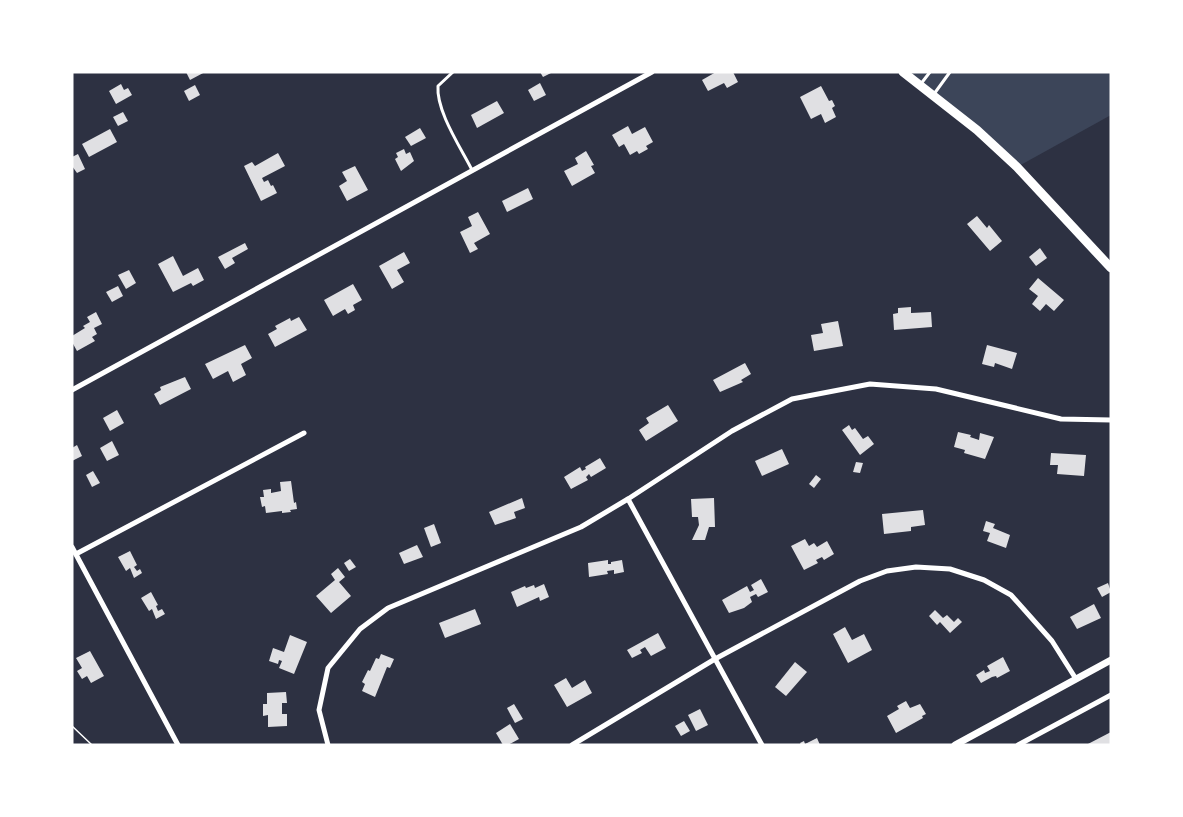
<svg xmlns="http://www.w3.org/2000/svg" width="1183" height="817" font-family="Mulish,sans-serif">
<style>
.green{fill:#3c4559}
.building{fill:#e0e0e3}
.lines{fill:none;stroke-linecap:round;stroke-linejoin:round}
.path{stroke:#fff;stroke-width:1.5}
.service{stroke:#fff;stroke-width:3}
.minor{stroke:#fff;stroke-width:5}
.tertiary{stroke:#fff;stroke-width:7}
.primary{stroke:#fff;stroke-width:9}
</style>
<rect width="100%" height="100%" fill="#2d3142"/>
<path class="green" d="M903 72H1111V115L1017 167Z"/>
<g class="building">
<path d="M186 72H205L190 80Z"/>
<path d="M540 72H553L543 77Z"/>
<path d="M716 72H733L738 82 727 88 724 83 708 91 702 80Z"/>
<path d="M540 83 546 95 534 101 528 90Z"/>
<path d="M121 84 124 90 128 88 132 95 116 104 109 91Z"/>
<path d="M195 85 200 95 189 101 184 91Z"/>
<path d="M821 86 829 101 832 100 835 106 832 108 836 117 825 123 821 114 811 119 800 97Z"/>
<path d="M497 101 504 113 477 128 471 115Z"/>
<path d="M123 112 128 121 118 126 113 117Z"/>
<path d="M628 126 632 134 645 127 653 142 646 146 648 149 639 154 637 151 630 155 624 144 619 147 612 135Z"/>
<path d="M420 128 426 138 411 146 405 137Z"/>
<path d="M110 129 117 142 89 157 82 144Z"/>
<path d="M404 149 406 154 410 152 414 161 401 171 395 159 398 157 396 153Z"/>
<path d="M586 151 594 165 591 166 595 173 572 186 564 171 578 164 575 158Z"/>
<path d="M278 153 285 166 262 178 264 182 268 180 271 186 273 185 277 193 261 201 244 166 252 162 255 166Z"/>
<path d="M78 154 85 169 77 173 72 166V157Z"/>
<path d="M355 166 368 190 347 201 339 186 347 181 342 172Z"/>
<path d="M528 188 533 199 507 212 502 201Z"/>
<path d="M478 212 490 234 474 243 478 249 470 253 460 232 472 226 468 217Z"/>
<path d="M977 216 987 228 989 225 1002 241 990 251 967 224Z"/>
<path d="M245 243 248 249 232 258 235 263 225 269 218 257Z"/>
<path d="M1040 248 1047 258 1036 266 1029 257Z"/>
<path d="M404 252 410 263 397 270 404 282 392 289 379 266Z"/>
<path d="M173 256 183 276 198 268 204 280 193 286 191 283 173 292 158 264Z"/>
<path d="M129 270 136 283 126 289 118 275Z"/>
<path d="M1038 278 1064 300 1054 311 1046 304 1040 311 1032 304 1038 296 1029 289Z"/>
<path d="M353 284 362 300 353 305 355 310 348 314 345 309 333 316 324 300Z"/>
<path d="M118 286 123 296 112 302 106 292Z"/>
<path d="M911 307V313L931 312 932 327 894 330 893 314 898 313V308Z"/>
<path d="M96 312 102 324 94 328 97 334 92 337 95 341 77 351 72 342V336L85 328 83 326 90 322 87 317Z"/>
<path d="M299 317 307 330 275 347 268 334 277 329 275 326 290 318 291 321Z"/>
<path d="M838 321 843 346 814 351 811 335 823 333 821 324Z"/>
<path d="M245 345 252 358 241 364 246 375 233 382 228 371 213 379 205 364Z"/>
<path d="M987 345 1017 353 1012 369 995 363 994 367 982 364Z"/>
<path d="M745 363 751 374 741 380 743 382 720 392 713 380Z"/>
<path d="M185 377 191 389 160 405 154 394 161 390 160 387Z"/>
<path d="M668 405 678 421 646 441 639 430 649 423 646 418Z"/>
<path d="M117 410 124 423 110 431 103 418Z"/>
<path d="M849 425 852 430 855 428 863 439 868 436 874 444 860 455 842 430Z"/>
<path d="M958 432 971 435 970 437 979 440 980 433 994 437 985 459 964 453 965 450 954 447Z"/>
<path d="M112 441 119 455 107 461 100 448Z"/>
<path d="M77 445 82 456 72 461V448Z"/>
<path d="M782 449 789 464 762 476 755 461Z"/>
<path d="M1051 453 1086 455 1084 476 1057 474 1058 465H1050Z"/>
<path d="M600 458 606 468 591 477 589 474 586 477 588 480 571 489 564 477 580 467 582 471 586 469 585 467Z"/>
<path d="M856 462 863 463 860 473 853 472Z"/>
<path d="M93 471 100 483 92 487 86 475Z"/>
<path d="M816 475 821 479 814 488 809 484Z"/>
<path d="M291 481 294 503 296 502 297 509 290 510 291 512 282 513V511L266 513 265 506 262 507 260 497H264L263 490 271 489V493L281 491 280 482Z"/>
<path d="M522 498 525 508 514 512 516 518 495 525 489 512Z"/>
<path d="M714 498 715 527H709L705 540H692L699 525 698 517H692L691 499Z"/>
<path d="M923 510 925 525 911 527V531L884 534 882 514Z"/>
<path d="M986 521 995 524 993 528 1010 535 1006 548 987 541 990 533 983 531Z"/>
<path d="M434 524 441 543 431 547 424 528Z"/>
<path d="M805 539 809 546 814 543 817 547 827 541 834 554 824 560 822 557 816 560 818 563 804 570 791 546Z"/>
<path d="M417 545 423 557 404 564 399 553Z"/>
<path d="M130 551 137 565 134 567 137 571 140 569 142 573 134 578 130 568 126 571 118 557Z"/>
<path d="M350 559 356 567 349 571 344 563Z"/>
<path d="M608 560V564H611V562L622 560 624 572 614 574V570L607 571 608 574 589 577 588 563Z"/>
<path d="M338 568 345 577 339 582 351 596 331 613 316 596 335 580 331 574Z"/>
<path d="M761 579 768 592 758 597 756 594 750 597 752 602 744 608 729 613 722 600 747 586 750 592 754 590 751 585Z"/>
<path d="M1108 583 1111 592 1102 597 1097 588Z"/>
<path d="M544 584 549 597 540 601 539 597 517 607 511 592 525 586 526 588 534 585 535 588Z"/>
<path d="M151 592 158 605 156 606 158 611 162 609 165 614 156 619 152 609 149 611 141 598Z"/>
<path d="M1094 604 1101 618 1077 629 1070 617Z"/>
<path d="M475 609 481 624 445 638 439 623Z"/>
<path d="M935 610 943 618 947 615 954 622 958 618 962 622 950 633 940 622 937 625 929 616Z"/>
<path d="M845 627 852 640 864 634 872 650 848 663 833 634Z"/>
<path d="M658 633 666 648 651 656 645 647 640 650 642 653 632 658 627 650Z"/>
<path d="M290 635 307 642 294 674 279 668 282 661 279 660 278 664 269 661 273 648 284 652Z"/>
<path d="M90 651 104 676 91 683 87 676 82 679 77 671 82 668 76 658Z"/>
<path d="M381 654 394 659 390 668 387 667 375 697 362 691 365 684 362 682 368 670 370 671 376 658 379 659Z"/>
<path d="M1003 657 1010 671 997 678 996 676 992 677 981 683 976 675 984 670 985 673 990 671 987 666Z"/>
<path d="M795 662 807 672 786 696 775 687Z"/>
<path d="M566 678 572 688 585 680 592 693 567 707 554 685Z"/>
<path d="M286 692 287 703H282V714H287V726L268 727V715L263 716V704H267V693Z"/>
<path d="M906 701 910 708 920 704 926 714 922 716 923 718 896 733 887 716 899 709 897 706Z"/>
<path d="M514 704 523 719 515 723 507 708Z"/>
<path d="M700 709 708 725 696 731 688 715Z"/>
<path d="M684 721 690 731 681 736 675 726Z"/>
<path d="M510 724 519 739 508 745H503L496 733Z"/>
<path d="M1111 732V745H1086Z"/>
<path d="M817 738 820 745H801L800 743 804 741 805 744Z"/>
</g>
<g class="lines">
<path class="path" d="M72 726 92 745"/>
<g class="service">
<path d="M453 72 438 86C436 111 461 148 472 170"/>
<path d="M920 85 930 72"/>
<path d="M934 94 950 72"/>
</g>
<g class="minor">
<path d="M72 390 652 72"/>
<path d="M628 499 762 745"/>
<path d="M72 547 178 745"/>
<path d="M76 554 304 433"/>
<path d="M328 745 319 710 328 668 360 629 388 608 581 527 628 499 732 431 792 399 870 384 936 389 1061 419 1111 420"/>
<path d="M572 745 715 659 860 581 887 571 916 567 950 569 984 580 1011 595 1052 641 1076 679"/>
<path d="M1018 745 1111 695"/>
</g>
<path class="tertiary" d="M955 745 1111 660"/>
<path class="primary" d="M903 72 977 130 1017 167 1111 268"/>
</g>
<rect width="1183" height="817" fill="none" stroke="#ffffff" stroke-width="147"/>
</svg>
